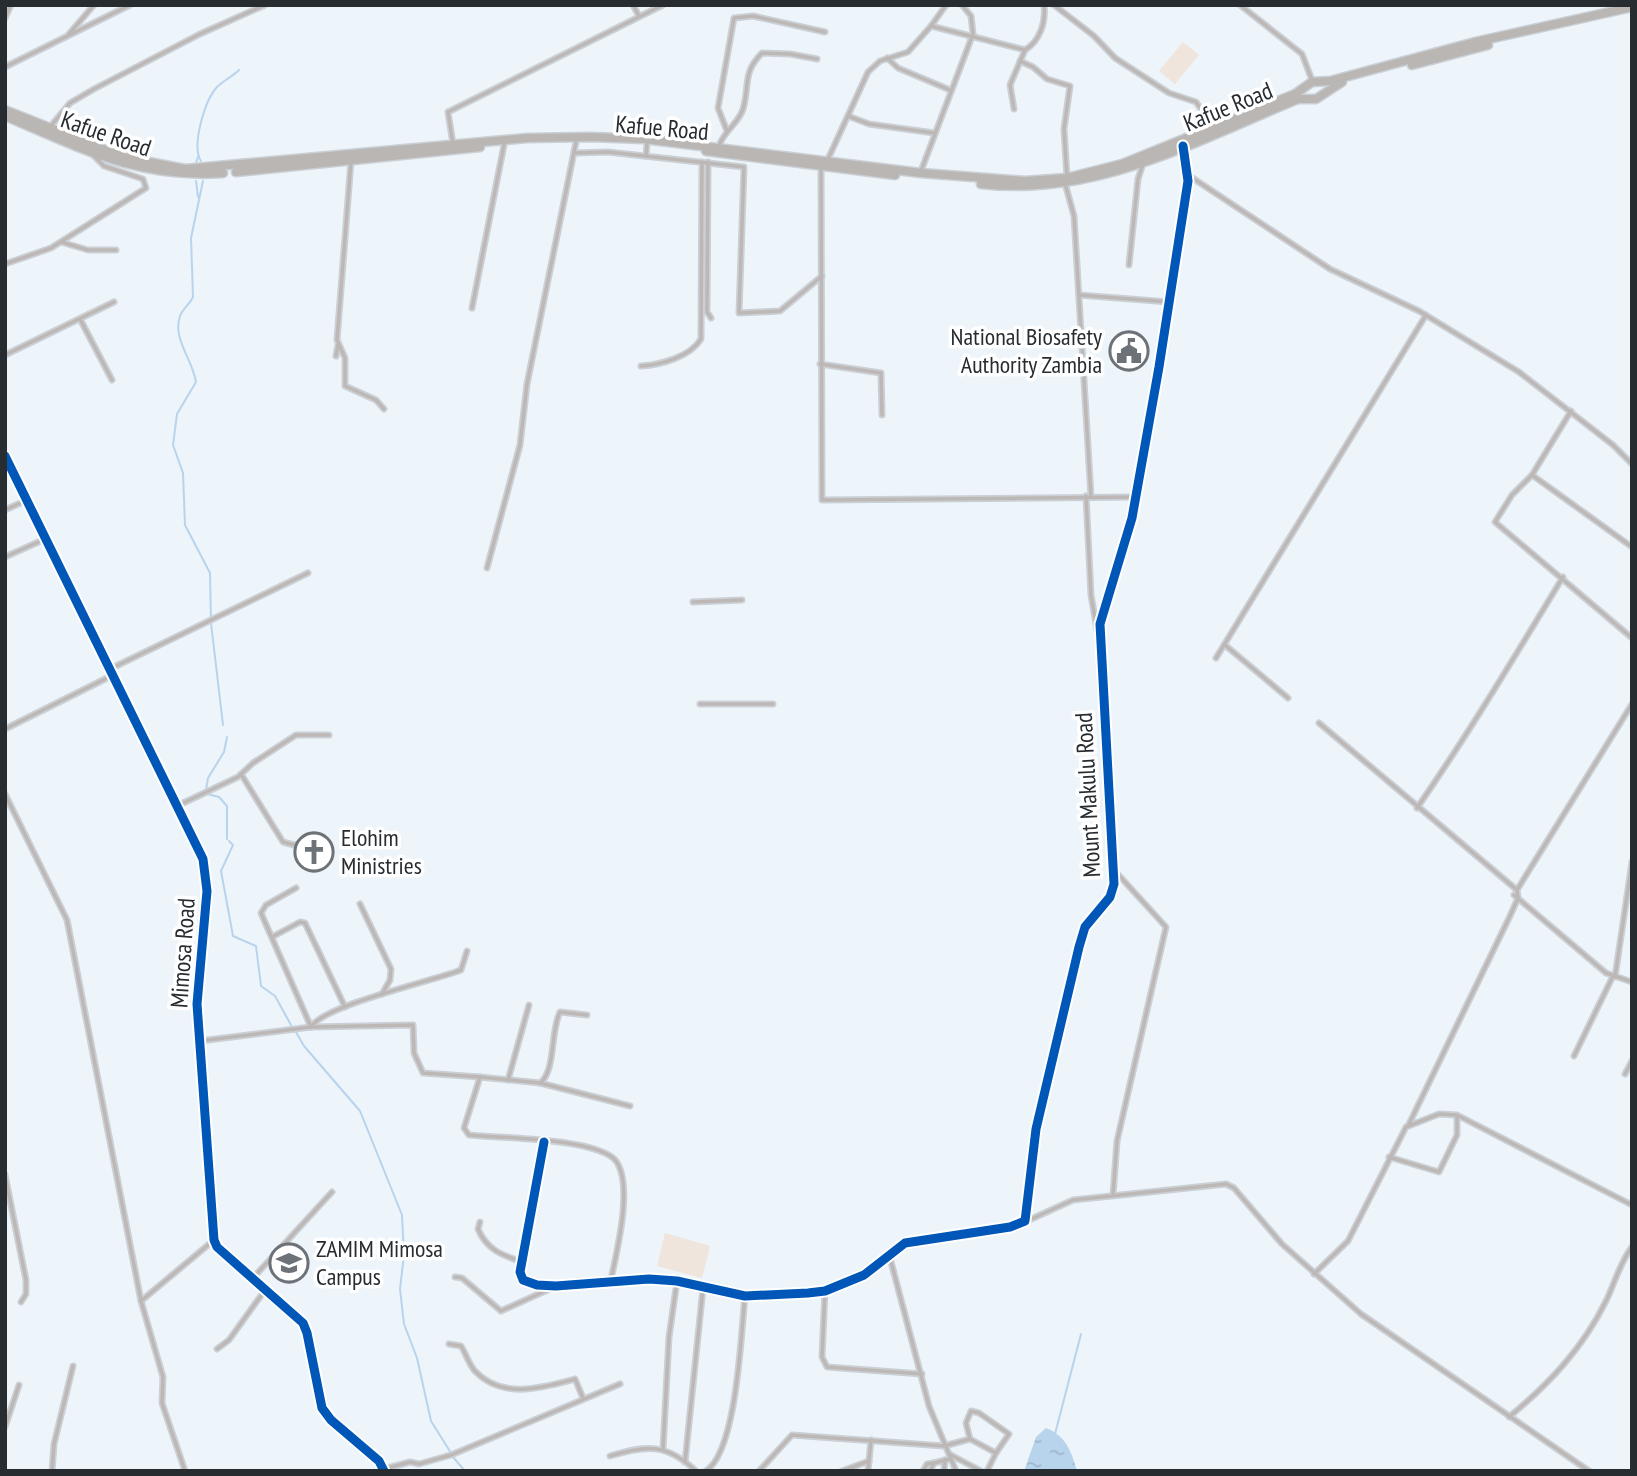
<svg xmlns="http://www.w3.org/2000/svg" width="1637" height="1476" font-family="'PT Sans Narrow',sans-serif">
<style>
.pitch{fill:#efe5dd}
.water{fill:url(#water-ripples)}
.lines{fill:none;stroke-linecap:round;stroke-linejoin:round}
.stream{stroke:#b8d4ed;stroke-width:2}
.street-casing{stroke:#cad0d5;stroke-width:7}
.secondary-casing{stroke:#cad0d5;stroke-width:9}
.highway-casing{stroke:#cad0d5;stroke-width:11}
.street{stroke:#bdb8b6;stroke-width:3.5}
.secondary{stroke:#bbb8b6;stroke-width:5}
.highway{stroke:#b9b6b4;stroke-width:8}
.cycleway-casing{stroke:#fff;stroke-width:13}
.cycleway{stroke:#0057b8;stroke-width:9}
.labels{text-anchor:middle;stroke-width:7;stroke-linejoin:round;paint-order:stroke}
.street-label{font-size:24px;fill:#272c31;stroke:#fff}
.poi-label{font-size:24px;fill:#272c31;stroke:#fff;text-anchor:start}
</style>
<defs>
<pattern id="water-ripples" width="26" height="14" patternUnits="userSpaceOnUse" patternTransform="scale(1.75)"><rect width="26" height="14" fill="#b8d4ed"/><path d="M2 4q2-2 4 0t4 0M15 11q2-2 4 0t4 0" fill="none" stroke="#9eb6cc"/></pattern>
</defs>
<rect width="100%" height="100%" fill="#edf4fa"/>
<g class="pitch">
<path d="M1183 42 1199 55 1175 84 1159 71Z"/>
<path d="M665 1233 710 1246 702 1278 657 1266Z"/>
</g>
<path class="water" d="M1046 1428C1066 1436 1071 1451 1077 1471H1024L1036 1437Z"/>
<g class="lines">
<g class="stream">
<path d="M201 161C191 146 205 100 217 87 223 81 233 76 239 70"/>
<path d="M196 163 198 157"/>
<path d="M196 181 198 197"/>
<path d="M203 181 191 238 193 297C190 304 183 308 180 316 172 339 193 360 196 382L177 414 173 445 183 473 185 525 210 573 211 623 223 725"/>
<path d="M206 790 208 778 224 752 227 737"/>
<path d="M207 794 219 797 227 806V839"/>
<path d="M229 841 233 845 221 871 233 936 256 946 261 986 275 996 291 1025"/>
<path d="M296 1032 304 1046 360 1111 402 1215 404 1255 400 1289 404 1324 417 1358 431 1421 451 1453"/>
<path d="M1055 1434 1081 1334"/>
<path d="M453 1457 465 1471"/>
</g>
<g class="street-casing">
<g id="street">
<path d="M633 5 639 16"/>
<path d="M1054 5 1094 36 1115 58 1169 93 1196 102 1213 126"/>
<path d="M1240 5 1302 54 1312 80"/>
<path d="M5 18 11 5"/>
<path d="M931 26 946 5"/>
<path d="M69 34 94 5"/>
<path d="M887 58 898 68 950 90"/>
<path d="M1020 61 1033 67 1047 79 1070 86 1064 129 1067 177"/>
<path d="M5 67 130 5"/>
<path d="M1014 109 1010 85 1025 50"/>
<path d="M848 116 869 124 934 133"/>
<path d="M50 127 70 103 94 89 200 34 265 5"/>
<path d="M727 131 718 108 734 18 753 16 825 32"/>
<path d="M453 144 448 112 663 5"/>
<path d="M719 146C723 132 739 123 743 109 750 85 742 73 762 53L790 54 817 59"/>
<path d="M574 153 608 152 744 167 739 313 780 311 822 276"/>
<path d="M646 156 647 144"/>
<path d="M828 159 868 72 880 61 908 52 931 26 1025 50C1040 41 1046 22 1044 5"/>
<path d="M351 161 337 340 345 358V386L376 400 384 409"/>
<path d="M708 162 707 312 711 318"/>
<path d="M821 167 822 500 1136 497"/>
<path d="M921 171 973 34 971 16 962 5"/>
<path d="M1188 175 1330 269 1419 311 1519 372 1613 445 1632 464"/>
<path d="M1065 183 1074 216 1091 496"/>
<path d="M61 242 88 250H116"/>
<path d="M5 264 51 248 146 188 143 179 104 166 93 155"/>
<path d="M1129 265 1138 179 1143 164"/>
<path d="M1079 295 1169 302"/>
<path d="M472 308 504 145"/>
<path d="M80 319 112 380"/>
<path d="M5 355 114 302"/>
<path d="M336 356 338 345"/>
<path d="M820 364 881 373 882 415"/>
<path d="M641 366C660 365 690 357 701 339L702 162"/>
<path d="M1571 411 1532 475 1512 495 1495 522 1632 638"/>
<path d="M1532 475 1632 547"/>
<path d="M1086 496 1091 595 1098 636"/>
<path d="M5 510 27 500"/>
<path d="M5 557 45 539"/>
<path d="M487 568 520 445 527 384 576 142"/>
<path d="M693 602 742 600"/>
<path d="M1225 645 1288 698"/>
<path d="M1216 658 1426 315"/>
<path d="M110 669 308 573"/>
<path d="M700 704H773"/>
<path d="M1319 723 1517 890 1518 898 1510 916 1409 1124"/>
<path d="M5 729 113 675"/>
<path d="M241 774 283 842 294 845 310 841"/>
<path d="M5 794 67 920 141 1301 214 1240"/>
<path d="M177 806 238 777 253 763 296 735H329"/>
<path d="M1417 808C1469 733 1515 656 1563 577"/>
<path d="M296 888 266 905 261 913 311 1027"/>
<path d="M1517 890 1632 704"/>
<path d="M1514 895 1606 973 1632 982"/>
<path d="M360 904 391 969 390 980 382 994"/>
<path d="M272 937 300 922 305 923 345 1007"/>
<path d="M1615 977 1632 862"/>
<path d="M311 1027C324 1005 433 981 461 970L467 951"/>
<path d="M200 1041 311 1027 413 1025 414 1053 423 1073 480 1077"/>
<path d="M1574 1056 1613 976"/>
<path d="M1625 1074 1632 1061"/>
<path d="M508 1080 529 1005"/>
<path d="M540 1083C556 1071 550 1032 560 1012L587 1015"/>
<path d="M544 1142 520 1272 523 1280 537 1285 556 1286 649 1279 677 1281 745 1296 808 1293 825 1291 864 1275 905 1243 1010 1227 1025 1221 1036 1129 1079 947 1085 927 1110 897 1114 884 1100 624 1132 518 1159 367 1188 181 1184 150"/>
<path d="M1389 1157 1439 1172 1457 1135V1116"/>
<path d="M5 1175 26 1280V1294L21 1302"/>
<path d="M1113 1195 1117 1141 1166 927 1114 870"/>
<path d="M1027 1221 1073 1200 1226 1184 1234 1188 1282 1244 1361 1314 1589 1471"/>
<path d="M480 1222 478 1229C487 1250 502 1255 522 1262"/>
<path d="M889 1254 929 1406 956 1471"/>
<path d="M1314 1274 1348 1241 1406 1127 1439 1114 1457 1115 1632 1205"/>
<path d="M455 1277 462 1278 501 1311 554 1287"/>
<path d="M252 1279 332 1192"/>
<path d="M610 1284C616 1255 634 1186 616 1161 598 1138 499 1138 469 1135L464 1128 480 1077 540 1083 630 1106"/>
<path d="M825 1291 822 1357 827 1367 922 1374"/>
<path d="M141 1301 163 1377 162 1403 185 1471"/>
<path d="M449 1344 461 1346C466 1354 468 1362 474 1370 501 1400 542 1388 575 1379L583 1398"/>
<path d="M217 1349 229 1340 265 1290"/>
<path d="M1509 1417C1549 1384 1583 1348 1606 1301 1615 1283 1619 1264 1632 1247"/>
<path d="M5 1427 19 1385"/>
<path d="M663 1449 669 1337 677 1281"/>
<path d="M949 1454 981 1471"/>
<path d="M610 1456C647 1445 666 1443 696 1471"/>
<path d="M685 1462 703 1288"/>
<path d="M384 1469 410 1462 419 1464 451 1455 620 1384"/>
<path d="M52 1471 54 1444 73 1366"/>
<path d="M706 1471C737 1451 741 1333 745 1296"/>
<path d="M759 1471 792 1435 944 1446 970 1439 996 1453 1009 1434 979 1413 971 1411 966 1423 970 1439"/>
<path d="M842 1471 869 1461"/>
<path d="M868 1471 871 1440"/>
<path d="M923 1471 927 1464 934 1463"/>
<path d="M930 1471 934 1463 950 1459"/>
<path d="M944 1471 945 1460"/>
<path d="M987 1471 996 1453"/>
</g>
</g>
<g class="secondary-casing">
<path id="secondary" d="M5 456 203 859 207 891 197 1004 214 1240 217 1247 303 1323 307 1333 322 1408 331 1420 379 1461 384 1471"/>
</g>
<g class="highway-casing">
<g id="highway">
<path d="M1412 65 1488 45"/>
<path d="M5 110 123 157 185 169 527 138 590 137 644 139 921 173 1025 181 1067 178 1122 164 1295 94 1312 82 1330 81 1475 42 1632 7"/>
<path d="M5 116C81 148 138 179 223 173"/>
<path d="M706 151 895 175"/>
<path d="M236 172 480 147"/>
<path d="M981 184C1095 197 1196 141 1298 99H1316L1342 82"/>
</g>
</g>
<use href="#street" class="street"/>
<use href="#secondary" class="secondary"/>
<use href="#highway" class="highway"/>
<g class="cycleway-casing">
<g id="cycleway">
<path d="M5 456 203 859 207 891 197 1004 214 1240 217 1247 303 1323 307 1333 322 1408 331 1420 379 1461 384 1471"/>
<path d="M544 1142 520 1272 523 1280 537 1285 556 1286 649 1279 677 1281 745 1296 808 1293 825 1291 864 1275 905 1243 1010 1227 1025 1221 1036 1129 1079 947 1085 927 1110 897 1114 884 1100 624 1132 518 1159 367 1188 181 1183 146"/>
</g>
</g>
<use href="#cycleway" class="cycleway"/>
</g>
<defs>
<g id="civic-ring" transform="scale(2.0125)"><circle r="9.5" fill="#fff" stroke="#6c7277" stroke-width="1.5"/><path d="M-.6-6.5H3V-4.5H.6V-3L4-1V1h2V6H-6V1h2V-1L-.6-3ZM-1.2 2.5V6h2.4V2.5Z" fill="#6c7277"/></g>
<g id="church-ring" transform="scale(2.0125)"><circle r="9.5" fill="#fff" stroke="#6c7277" stroke-width="1.5"/><path d="M-1.2-6h2.4v3.5h3.3v2.4h-3.3V6h-2.4V-.1h-3.3v-2.4h3.3Z" fill="#6c7277"/></g>
<g id="university-ring" transform="scale(2.0125)"><circle r="9.5" fill="#fff" stroke="#6c7277" stroke-width="1.5"/><path d="M0-5L7-2L0 1L-7-2ZM-4 1L0 2.5L4 1V4Q0 6-4 4Z" fill="#6c7277"/></g>
</defs>
<g fill-rule="evenodd">
<use href="#civic-ring" x="1129" y="351"/>
<use href="#church-ring" x="314" y="852"/>
<use href="#university-ring" x="289" y="1263"/>
</g>
<g class="labels">
<g class="street-label">
<text transform="translate(1228 107) rotate(-22)" y="8">Kafue Road</text>
<text transform="translate(662 128) rotate(5)" y="8">Kafue Road</text>
<text transform="translate(106 134) rotate(19)" y="8">Kafue Road</text>
<text transform="translate(1088 795) rotate(-93)" y="8">Mount Makulu Road</text>
<text transform="translate(183 953) rotate(-86)" y="8">Mimosa Road</text>
</g>
<g class="poi-label">
<text x="1102" y="345" text-anchor="end">National Biosafety<tspan x="1102" dy="28">Authority Zambia</tspan></text>
<text x="341" y="846">Elohim<tspan x="341" dy="28">Ministries</tspan></text>
<text x="316" y="1257">ZAMIM Mimosa<tspan x="316" dy="28">Campus</tspan></text>
</g>
</g>
<rect width="1637" height="1476" fill="none" stroke="#272c31" stroke-width="14"/>
</svg>
